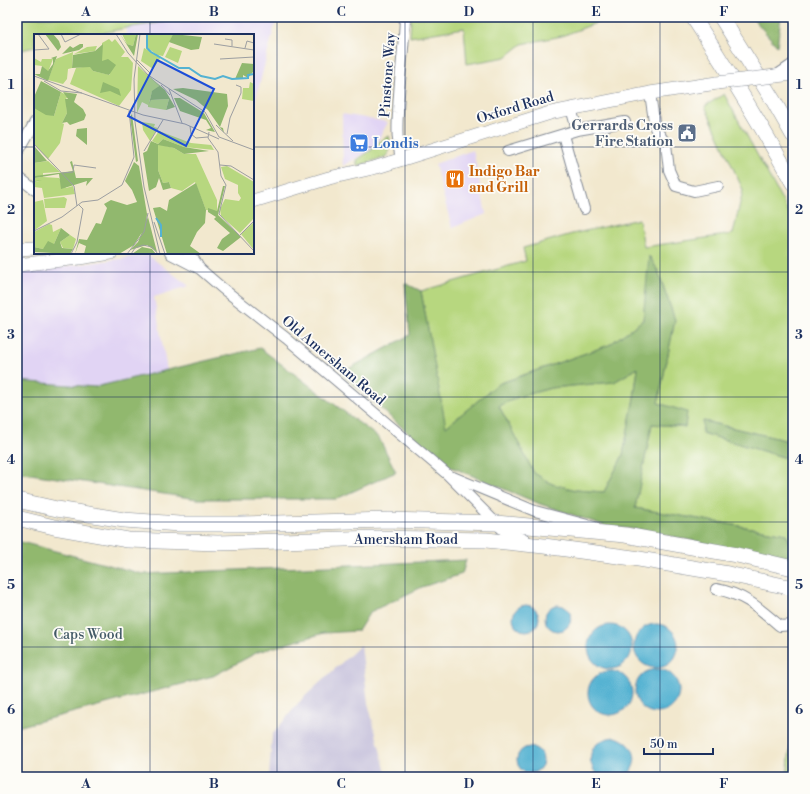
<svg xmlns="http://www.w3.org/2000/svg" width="810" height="794" font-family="'Libre Bodoni',serif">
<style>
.built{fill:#e1d4f4}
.industrial{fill:#c5c0db}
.green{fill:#b7d77f;stroke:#69836e}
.forest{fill:#91b86e;stroke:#567466;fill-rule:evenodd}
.water{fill:#54b2d2;stroke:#387098}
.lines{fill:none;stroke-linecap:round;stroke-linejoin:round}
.minor-casing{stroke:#868c96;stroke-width:12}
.major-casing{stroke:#868c96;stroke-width:14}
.highway-casing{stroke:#868c96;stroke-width:16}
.minor{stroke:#fff;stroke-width:10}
.major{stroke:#fff;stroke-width:13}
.highway{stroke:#fff;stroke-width:15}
.major-bridge-casing{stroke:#868c96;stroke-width:14;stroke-linecap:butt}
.major-bridge{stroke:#fff;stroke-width:13}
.grid{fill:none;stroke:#1b2f5e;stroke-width:1;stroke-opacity:0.55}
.labels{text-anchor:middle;stroke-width:3.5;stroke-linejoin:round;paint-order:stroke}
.street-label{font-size:14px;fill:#1b2f5e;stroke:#fdfcf7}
.service-label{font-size:14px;font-weight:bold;fill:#4e5e75;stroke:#fdfcf7;text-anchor:end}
.shop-label{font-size:14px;font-weight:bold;fill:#366cbe;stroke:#fdfcf7;text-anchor:start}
.food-label{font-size:14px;font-weight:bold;fill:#c56008;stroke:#fdfcf7;text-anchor:start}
.park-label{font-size:14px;fill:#425966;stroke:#fdfcf7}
.inset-river{fill:none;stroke:#54b2d2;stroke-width:2}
.inset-road{fill:none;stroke:#9c9ea1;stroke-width:1}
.view{fill:#1d4ed8;fill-opacity:0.15;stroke:#1d4ed8;stroke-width:2}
.inset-edge{fill:none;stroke:#1b2f5e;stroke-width:2}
.neatline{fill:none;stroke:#1b2f5e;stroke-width:1.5}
.grid-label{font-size:13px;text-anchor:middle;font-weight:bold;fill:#1b2f5e}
</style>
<rect width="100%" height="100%" fill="#fdfcf7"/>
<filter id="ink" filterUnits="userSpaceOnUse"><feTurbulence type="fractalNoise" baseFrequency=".025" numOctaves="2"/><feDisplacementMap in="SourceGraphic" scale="8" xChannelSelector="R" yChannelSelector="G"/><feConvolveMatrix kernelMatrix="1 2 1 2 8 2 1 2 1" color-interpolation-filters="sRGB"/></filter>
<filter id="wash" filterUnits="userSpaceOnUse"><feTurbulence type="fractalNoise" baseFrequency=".012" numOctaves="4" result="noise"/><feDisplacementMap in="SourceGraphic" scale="16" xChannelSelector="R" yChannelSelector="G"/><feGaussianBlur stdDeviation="0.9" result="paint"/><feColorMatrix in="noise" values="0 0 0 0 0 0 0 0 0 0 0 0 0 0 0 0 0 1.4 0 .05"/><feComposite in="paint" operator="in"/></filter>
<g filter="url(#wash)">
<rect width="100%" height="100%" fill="#f2e8ce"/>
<g class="built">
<path d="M194 17H277L253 109V35H127L126 28Z"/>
<path d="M342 114 388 122 374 148 343 166Z"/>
<path d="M473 150 486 214 452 228 435 164Z"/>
<path d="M148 255 189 286 154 297 167 370 95 387 17 381V273Z"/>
</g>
<path class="industrial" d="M361 645 368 703 387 777H269L272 735 302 699Z"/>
<g class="green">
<path d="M17 17H194L126 28 93 35H35V47L17 51Z"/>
<path d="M411 17H612L562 36 522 44 506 57 467 64 464 28 410 37Z"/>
<path d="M724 94 793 220V442L704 421 702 433 793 460V543L790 542 786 534 635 508 652 424 685 427 686 412 658 403 675 320 658 271 650 257 643 320 609 345 498 384 445 428 421 291 526 261 523 248 572 234 639 219 644 247 733 234 743 190 705 106Z"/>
<path d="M389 136C391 143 391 152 385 157L357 166V160L374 148 377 143Z"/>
<path d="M638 368 634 398 623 455 604 492 576 490 552 484 534 473 499 406 518 397 551 388 614 382Z"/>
<path d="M793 719V777H787Z"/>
</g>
<g class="forest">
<path d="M752 17H781L777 46Z"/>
<path d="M649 256 658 271 675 320 658 403 687 412 685 427 652 424 635 508 786 534 790 542 793 543V562L641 530 606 526 540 504 442 463 341 373 410 335 405 283 421 291 446 427 498 384 609 345 643 320ZM638 368 634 398 623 455 604 492 576 490 552 484 534 473 499 406 518 397 551 388 614 382Z"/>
<path d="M260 348 379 438 396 472 336 499H197L17 472V381L95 387Z"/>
<path d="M703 421 793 442V460L702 433Z"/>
<path d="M17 541 143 574 466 560 462 574 422 587 370 612 358 631 324 633 258 652 213 676 17 727Z"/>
</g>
<g class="water">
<circle cx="558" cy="618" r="13"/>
<circle cx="526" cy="618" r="13"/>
<circle cx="656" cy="646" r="22"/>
<circle cx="610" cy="647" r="22"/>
<circle cx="657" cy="691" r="22"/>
<circle cx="610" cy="693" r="22"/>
<path d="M616 737C636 744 641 762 626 777H599C582 759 592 738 616 737Z"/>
<circle cx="530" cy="760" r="13"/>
</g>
</g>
<g filter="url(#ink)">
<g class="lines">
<g class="minor-casing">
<g id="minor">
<path d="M777 75 793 64"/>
<path d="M650 93 655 128 666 144 669 170 676 186 694 191 718 186"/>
<path d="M571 108 577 130"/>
<path d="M563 135 584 209"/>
<path d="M508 151 577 130 625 122"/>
<path d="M17 154 35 122"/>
<path d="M401 159C397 142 397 130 398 113 399 81 404 49 405 17"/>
<path d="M17 176 35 190"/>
<path d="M170 253 171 254 200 269 222 288 286 338 448 475 502 529 515 536 525 539"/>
<path d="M188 253 195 261 199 268"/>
<path d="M453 477 535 511 595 527"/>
<path d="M716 589C744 594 759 608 780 626L793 625"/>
</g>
</g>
<g class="major-casing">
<g id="major">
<path d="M775 76 793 74"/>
<path d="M253 201 329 178 377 167 550 113 650 93 717 83"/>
<path d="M17 249 35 248"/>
<path d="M17 265 79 258 111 253"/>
</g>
</g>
<g class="highway-casing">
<g id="highway">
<path d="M693 17C728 71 762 126 793 183"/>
<path d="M721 17 773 100 793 135"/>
<path d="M17 500 57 509 124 520 179 524H239L389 520 496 523 625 535 737 555 793 568"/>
<path d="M17 518 54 527 128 540 218 543 377 538 486 540 544 546 633 558 728 574 793 588"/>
</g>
</g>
<use href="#minor" class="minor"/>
<use href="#major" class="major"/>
<use href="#highway" class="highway"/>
<g class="major-bridge-casing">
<path id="major-bridge" d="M717 83 775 76"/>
</g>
<use href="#major-bridge" class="major-bridge"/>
</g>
</g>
<path class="grid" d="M150 17V35M277 17V777M405 17V777M533 17V777M660 17V777M17 147H35M253 147H793M150 253V777M17 272H793M17 397H793M17 522H793M17 647H793"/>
<defs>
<g id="civic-square" transform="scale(1)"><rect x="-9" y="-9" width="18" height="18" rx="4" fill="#5c6f8a" stroke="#fdfcf7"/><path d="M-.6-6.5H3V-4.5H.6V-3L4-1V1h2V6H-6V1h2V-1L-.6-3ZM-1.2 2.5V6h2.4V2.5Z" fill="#fff"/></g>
<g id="supermarket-square" transform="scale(1)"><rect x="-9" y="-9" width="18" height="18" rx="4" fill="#3f7fe0" stroke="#fdfcf7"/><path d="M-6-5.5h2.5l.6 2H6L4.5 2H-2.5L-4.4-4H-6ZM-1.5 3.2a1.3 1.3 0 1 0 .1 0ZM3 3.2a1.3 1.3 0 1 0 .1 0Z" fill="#fff"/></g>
<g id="restaurant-square" transform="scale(1)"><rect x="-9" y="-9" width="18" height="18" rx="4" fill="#e8710a" stroke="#fdfcf7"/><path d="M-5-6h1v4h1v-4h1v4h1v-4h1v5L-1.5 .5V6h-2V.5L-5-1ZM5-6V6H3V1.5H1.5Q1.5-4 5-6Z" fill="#fff"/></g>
</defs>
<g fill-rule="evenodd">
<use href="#civic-square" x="687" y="133"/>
<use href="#supermarket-square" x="359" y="143"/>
<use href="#restaurant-square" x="455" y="179"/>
</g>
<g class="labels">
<g class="street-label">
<text transform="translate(387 75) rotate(-86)" y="5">Pinstone Way</text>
<text transform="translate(515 107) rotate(-17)" y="5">Oxford Road</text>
<text transform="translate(334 360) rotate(40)" y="5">Old Amersham Road</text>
<text x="406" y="544">Amersham Road</text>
</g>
<g class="service-label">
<text x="673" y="130">Gerrards Cross<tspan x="673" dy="16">Fire Station</tspan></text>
</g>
<g class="shop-label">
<text x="373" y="148">Londis</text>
</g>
<g class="food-label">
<text x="469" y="176">Indigo Bar<tspan x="469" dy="16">and Grill</tspan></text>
</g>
<g class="park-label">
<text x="88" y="639">Caps Wood</text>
</g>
</g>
<g transform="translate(34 34)">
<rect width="220" height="220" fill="#f2e8ce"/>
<path d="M88 0H102L99 12 93 10ZM114 0H139L129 22 123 21 114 14ZM75 5 78 8 81 5 91 18 87 23H94L99 29 97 56 85 72 36 50 42 34 56 32 59 37 76 41 68 27V9ZM63 12 61 17 40 20 53 13ZM136 13 148 17 144 29 131 23ZM110 14 127 23 119 35 107 27ZM39 18 38 34 34 35 33 45 29 50 14 46 22 25ZM0 24 7 28 8 25H19L14 38 8 32 0 31ZM104 32 125 52 118 58 115 69 117 66 135 65 132 76 114 73V71L108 68 103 79ZM216 48 220 50V67L208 65 209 54H215ZM27 58 34 62 32 65 33 79 28 89 30 90 26 109 14 125 0 110V74L20 82ZM108 88 121 90 120 93 124 94 116 107 109 96ZM125 97 157 109 177 111 180 116 150 113 129 105 124 110 140 114 150 120H162L183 166V177L172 176 161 148 148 157 137 154 135 148 129 149 124 136V110L118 107ZM14 127 26 138 9 139V143L25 144 32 154 39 152 41 160 10 164 8 154 0 153V148L5 147H1V144L7 143 1 142 0 129ZM193 132 220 148V184L206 199 187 182 186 175 191 165 205 167 207 164 204 159V151L191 145 187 133ZM30 163 33 165 31 174H11L10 165ZM9 166 13 187 1 196 0 168ZM220 188V216L207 200ZM15 190 18 191 19 198 27 194 20 210 9 215 0 213V198ZM36 201 42 205 39 215 29 214 26 208Z" fill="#b7d77f"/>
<path d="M11 0H19L25 7 27 13 24 17ZM86 0 93 10 99 12 102 0H104L100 22ZM139 0 168 3 165 15 157 16 135 8ZM46 10H49V13L45 16 28 20 36 12 39 14ZM69 10 68 27 74 25 82 31 75 41 59 37 56 33 38 34 39 21 61 17ZM23 22 14 47 0 40H6L8 32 14 37 19 30V25L17 24ZM208 29 220 30 219 38 214 44 209 41V44L201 45ZM109 37 131 56 141 73 132 76 135 65 117 66 115 70 118 57 125 52ZM7 47 27 58 20 82 12 81 0 74V63ZM69 48 85 55 87 62 76 57 66 59ZM149 54 193 60 194 72 186 93 189 94 190 99 174 76 162 66 139 55ZM29 58 43 60 40 68 49 75 52 81 50 86 36 91 33 88 28 89 33 79 31 65H34ZM140 64H146L170 79 181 98 172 96 177 94 172 86 146 77ZM98 80 104 127 102 128 96 83ZM53 94V111L42 102 43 95ZM129 105 150 113 175 117 150 120 140 114 124 111V136L129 149 135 148 137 154 129 156 125 144 122 153 115 157 109 119 113 117 117 107 124 110ZM0 112 1 113 13 127 0 129ZM38 127 42 144H59L52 152 53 147 27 155 25 140 1 144V147L8 146 0 148V135L1 142 39 137 36 128ZM100 128 105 132 113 180 112 192 100 211 85 220H50L52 212 45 209 41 220 45 205 53 206 62 189 67 190 73 174 70 170 77 166 93 171 103 168 98 156 91 147ZM162 149 172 176 171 189 163 198 156 212 167 220H133L119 174 126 173 133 177 135 166ZM189 152H191L184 181 207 203 189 217 183 214 188 205 196 199 180 185 182 183 174 178V174L183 177ZM114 183 123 218 113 211 96 216 104 208ZM27 194 36 201 26 208 28 214 39 215 36 220 0 218V213L9 215 14 207 20 210ZM108 213 118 215 122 220H98Z" fill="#91b86e"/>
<path class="inset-river" d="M113 0V14L117 18 145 34H155L167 42 181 45 189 42 198 45 214 44V41L220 40M122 184 127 191V203"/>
<path class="inset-road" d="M27 0 31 8 47 0M82 0 94 19 114 41 171 78 185 103 220 116M106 0 100 45 101 88 110 153 126 220M191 5 198 6V12M180 10 220 16M211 14 213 7 220 9M0 16 15 15 4 0M186 25 220 23M103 26 116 39M0 42 109 81 151 90 185 105M10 47 27 57 48 59M127 51 136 61M135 55 148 89M182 91 199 107M156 92 157 100 162 104 174 103M175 98 174 104 184 118 187 142 192 151 185 180 220 217M193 100 196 84 207 59V53L202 51M0 110 40 152 43 172M110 117 129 86M186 131 197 132 220 146M28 139 39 138 40 131 62 134M120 188 131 220M0 197 28 183 48 168 64 166 88 151 100 123 95 77M206 201 220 187M37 220 43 208 49 175 45 171M93 220 110 198 114 179M97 220 101 214 109 211 118 213 124 220"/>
<path class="view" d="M123 26 180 55 152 112 94 82Z"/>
<rect width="220" height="220" class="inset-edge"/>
</g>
<rect width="810" height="794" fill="none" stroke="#fdfcf7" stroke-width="44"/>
<path d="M644 748v6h69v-6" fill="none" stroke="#1b2f5e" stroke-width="2"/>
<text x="650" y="748" font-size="12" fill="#1b2f5e" stroke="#fdfcf7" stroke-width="3" paint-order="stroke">50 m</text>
<rect x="22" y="22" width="766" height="750" class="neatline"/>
<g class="grid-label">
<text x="86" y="16">A</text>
<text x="214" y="16">B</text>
<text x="341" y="16">C</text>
<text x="469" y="16">D</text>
<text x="596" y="16">E</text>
<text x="724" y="16">F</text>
<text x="11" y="89">1</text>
<text x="799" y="89">1</text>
<text x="11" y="214">2</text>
<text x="799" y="214">2</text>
<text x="11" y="339">3</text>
<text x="799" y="339">3</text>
<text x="11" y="464">4</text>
<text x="799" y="464">4</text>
<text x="11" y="589">5</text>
<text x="799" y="589">5</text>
<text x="11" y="714">6</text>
<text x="799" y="714">6</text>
<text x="86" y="788">A</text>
<text x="214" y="788">B</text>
<text x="341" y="788">C</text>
<text x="469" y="788">D</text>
<text x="596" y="788">E</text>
<text x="724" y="788">F</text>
</g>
</svg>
